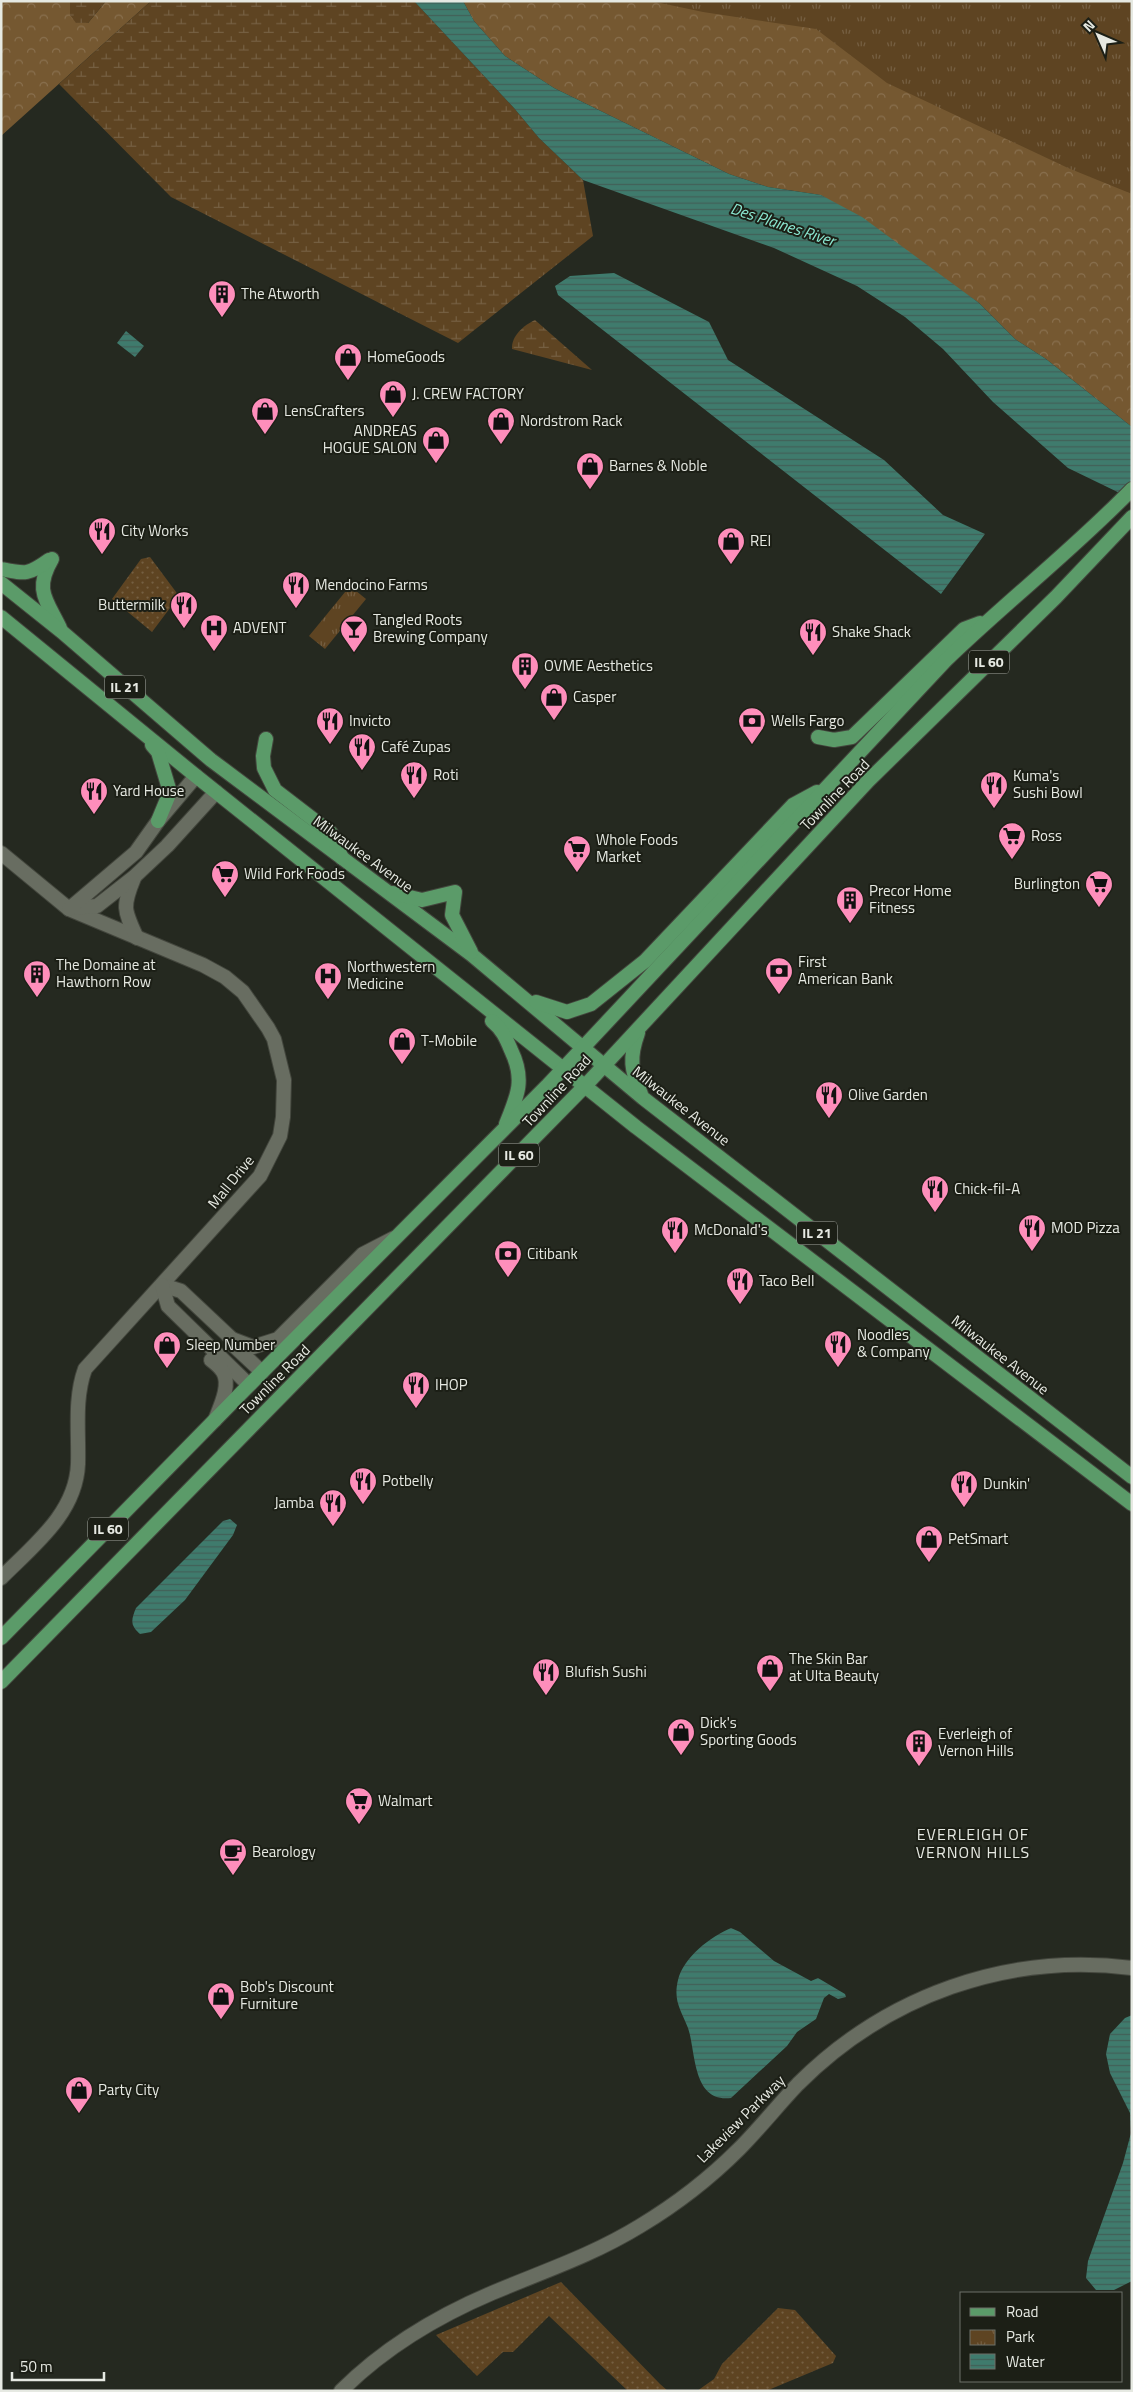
<svg xmlns="http://www.w3.org/2000/svg" width="1133" height="2392" font-family="'Titillium Web',sans-serif">
<style>
.grass{fill:url(#grass-dots)}
.forest{fill:url(#forest-crowns)}
.wetland{fill:url(#wetland-marsh)}
.park{fill:url(#park-tufts)}
.water{fill:url(#water-rules)}
.lines{fill:none;stroke-linecap:round;stroke-linejoin:round}
.tertiary-casing{stroke:#43463d;stroke-width:16}
.primary-casing{stroke:#43463d;stroke-width:16}
.tertiary{stroke:#686d61;stroke-width:14}
.primary{stroke:#5b9b69;stroke-width:14}
.labels{text-anchor:middle;stroke-width:4;stroke-linejoin:round;paint-order:stroke}
.shield{fill:#1c1f16;stroke:#a9aca5;stroke-width:1}
.shield-label{font-size:14px;font-weight:bold;fill:#e6e9e2}
.poi-label{font-size:15px;fill:#e6e9e2;stroke:#1c1f16;text-anchor:start}
.street-label{font-size:15px;fill:#e6e9e2;stroke:#1c1f16}
.water-label{font-size:16px;font-style:italic;fill:#8cead3;stroke:#1c1f16}
.neighbourhood-label{font-size:16px;letter-spacing:1px;fill:#e6e9e2;stroke:#1c1f16}
</style>
<defs>
<pattern id="grass-dots" width="8" height="8" patternUnits="userSpaceOnUse" patternTransform="scale(1.25)"><rect width="8" height="8" fill="#5e4422"/><path d="M2 2h.1M6 6h.1" fill="none" stroke="#755f42" stroke-width="1.8" stroke-linecap="round"/></pattern>
<pattern id="forest-crowns" width="20" height="18" patternUnits="userSpaceOnUse" patternTransform="scale(1.25)"><rect width="20" height="18" fill="#755831"/><path d="M2 6a3 3 0 1 1 6 0M12 15a3 3 0 1 1 6 0" fill="none" stroke="#89704f"/></pattern>
<pattern id="wetland-marsh" width="20" height="14" patternUnits="userSpaceOnUse" patternTransform="scale(1.25)"><rect width="20" height="14" fill="#5e4422"/><path d="M1 5h8M5 5V1M11 12h8M15 12V8" fill="none" stroke="#755f42"/></pattern>
<pattern id="park-tufts" width="24" height="20" patternUnits="userSpaceOnUse" patternTransform="scale(1.25)"><rect width="24" height="20" fill="#5e4422"/><path d="M3 7l-1-3M5 7V3M7 7l1-3M15 17l-1-3M17 17v-4M19 17l1-3" fill="none" stroke="#755f42"/></pattern>
<pattern id="water-rules" width="6" height="5" patternUnits="userSpaceOnUse" patternTransform="scale(1.25)"><rect width="6" height="5" fill="#3f7b6d"/><path d="M0 2.5h6" fill="none" stroke="#426058"/></pattern>
</defs>
<rect width="100%" height="100%" fill="#252920"/>
<g class="grass">
<path d="M150 557 179 596 152 632 112 599 141 559Z"/>
<path d="M561 2282 660 2384 668 2391H628L549 2316 513 2352H503L477 2376 436 2335Z"/>
<path d="M778 2308 795 2310 836 2356 833 2363 766 2391H697L714 2379 722 2364Z"/>
</g>
<g class="forest">
<path d="M1 1H70V15L88 23 106 1H151L1 136Z"/>
<path d="M463 1H1132V427L1046 359 1015 339 979 303 821 195 768 187 729 174 554 88 505 56 474 21Z"/>
</g>
<g class="wetland">
<path d="M70 1H106L88 23H76L70 15Z"/>
<path d="M151 1H414L514 108 539 138 583 180 593 236 458 343 171 197 59 84Z"/>
<path d="M535 320 592 370 512 349C511 336 524 325 535 320Z"/>
</g>
<g class="park">
<path d="M651 1H1132V194L1068 168 887 83 816 29 703 12Z"/>
<path d="M350 586 366 599 325 649 309 636Z"/>
</g>
<g class="water">
<path d="M414 1H463L474 21 505 56 554 88 729 174 768 187 821 195 862 217 979 303 1015 339 1046 359 1132 427V499L1068 468 993 402 943 349 905 317 857 286 774 248 583 180 539 138 514 108Z"/>
<path d="M614 273 709 322 728 360 884 460 943 515 985 534 941 594 558 295 555 286 570 276Z"/>
<path d="M126 331 144 346 135 357 117 343Z"/>
<path d="M230 1519 237 1525 233 1535 185 1600 151 1632 140 1634C130 1625 131 1620 136 1608L223 1521Z"/>
<path d="M731 1928 740 1932 774 1961 811 1981 818 1978 845 1994 846 1997 838 1999 829 1994 824 1998 816 2019 797 2032 787 2046 731 2098C692 2103 696 2051 688 2028 681 2010 673 2001 678 1980 683 1958 711 1936 731 1928Z"/>
<path d="M1132 2015V2281L1114 2290H1096L1086 2278 1088 2261 1123 2163 1131 2133 1130 2113 1110 2073 1106 2054 1110 2034 1125 2018Z"/>
</g>
<g class="lines">
<g class="tertiary-casing">
<g id="tertiary">
<path d="M1 853 69 909 203 965 225 977 243 992 268 1028 274 1039 284 1080 283 1117 280 1136 260 1176 85 1369C74 1399 79 1432 78 1464 76 1513 34 1545 1 1578"/>
<path d="M134 878C122 907 124 910 137 938"/>
<path d="M72 908 97 906 134 877 167 846 216 792"/>
<path d="M69 909 136 852 158 821 196 776"/>
<path d="M162 1285 181 1291 232 1339 233 1345 262 1372"/>
<path d="M162 1285 168 1306 249 1385"/>
<path d="M232 1339 253 1347 278 1339 363 1254 394 1238"/>
<path d="M211 1360C215 1363 220 1367 223 1372 231 1385 220 1407 215 1420"/>
<path d="M341 2391C383 2349 438 2316 492 2293 544 2271 591 2256 640 2226 675 2205 710 2178 739 2149 759 2129 778 2105 798 2084 886 1996 1007 1952 1132 1968"/>
</g>
</g>
<g class="primary-casing">
<g id="primary">
<path d="M52 559C34 590 46 599 60 628"/>
<path d="M1 569C26 574 28 575 49 560"/>
<path d="M1 583 61 631 211 760 472 955 643 1098 1132 1477"/>
<path d="M1 617 196 776 636 1127 1132 1504"/>
<path d="M818 737 834 740 852 737 964 629 980 623"/>
<path d="M266 739 263 756 264 768 275 790 331 833 342 858"/>
<path d="M152 745 158 752 170 792 158 821"/>
<path d="M393 893 422 900 455 892 452 915 471 952"/>
<path d="M536 1002 567 1012 591 1004 645 961 793 805 817 792"/>
<path d="M492 1021C502 1029 506 1038 511 1050 525 1079 518 1095 506 1124"/>
<path d="M638 1033C629 1058 631 1070 641 1094"/>
<path d="M1 1638 262 1372 547 1086 946 660C1007 601 1073 550 1132 489"/>
<path d="M1 1682 585 1086 868 781 1056 597 1132 517"/>
</g>
</g>
<use href="#tertiary" class="tertiary"/>
<use href="#primary" class="primary"/>
</g>
<defs>
<g id="building-pin" transform="scale(1.4375)"><path d="M0 17L-7.5 6A9.5 9.5 0 1 1 7.5 6Z" fill="#fe8ebb" stroke="#1c1f16"/><path d="M-4-6H4V6H1V3H-1V6H-4ZM-2.5-4.3h1.7v1.8h-1.7ZM.8-4.3h1.7v1.8H.8ZM-2.5-1h1.7V.8h-1.7ZM.8-1h1.7V.8H.8Z" fill="#111"/></g>
<g id="shop-pin" transform="scale(1.4375)"><path d="M0 17L-7.5 6A9.5 9.5 0 1 1 7.5 6Z" fill="#fe8ebb" stroke="#1c1f16"/><path d="M-5-2.5h2.3a2.7 3.5 0 0 1 5.4 0H5L5.5 6h-11ZM-1.5-2.5h3a1.5 2.3 0 0 0-3 0Z" fill="#111"/></g>
<g id="restaurant-pin" transform="scale(1.4375)"><path d="M0 17L-7.5 6A9.5 9.5 0 1 1 7.5 6Z" fill="#fe8ebb" stroke="#1c1f16"/><path d="M-5-6h1v4h1v-4h1v4h1v-4h1v5L-1.5 .5V6h-2V.5L-5-1ZM5-6V6H3V1.5H1.5Q1.5-4 5-6Z" fill="#111"/></g>
<g id="hospital-pin" transform="scale(1.4375)"><path d="M0 17L-7.5 6A9.5 9.5 0 1 1 7.5 6Z" fill="#fe8ebb" stroke="#1c1f16"/><path d="M-5-5h3v3.5h4V-5h3V5h-3V1.5h-4V5h-3Z" fill="#111"/></g>
<g id="bar-pin" transform="scale(1.4375)"><path d="M0 17L-7.5 6A9.5 9.5 0 1 1 7.5 6Z" fill="#fe8ebb" stroke="#1c1f16"/><path d="M-6-5H6L.8 .8V4.5H3.5V6h-7V4.5H-.8V.8Z" fill="#111"/></g>
<g id="bank-pin" transform="scale(1.4375)"><path d="M0 17L-7.5 6A9.5 9.5 0 1 1 7.5 6Z" fill="#fe8ebb" stroke="#1c1f16"/><path d="M-6-4H6V4H-6ZM0-2.3a2.3 2.3 0 1 0 0 4.6a2.3 2.3 0 1 0 0-4.6Z" fill="#111"/></g>
<g id="supermarket-pin" transform="scale(1.4375)"><path d="M0 17L-7.5 6A9.5 9.5 0 1 1 7.5 6Z" fill="#fe8ebb" stroke="#1c1f16"/><path d="M-6-5.5h2.5l.6 2H6L4.5 2H-2.5L-4.4-4H-6ZM-1.5 3.2a1.3 1.3 0 1 0 .1 0ZM3 3.2a1.3 1.3 0 1 0 .1 0Z" fill="#111"/></g>
<g id="cafe-pin" transform="scale(1.4375)"><path d="M0 17L-7.5 6A9.5 9.5 0 1 1 7.5 6Z" fill="#fe8ebb" stroke="#1c1f16"/><path d="M-5.5-4.5H6V0H3Q3 3.5 0 3.5H-2.5Q-5.5 3.5-5.5 0ZM3-3.2v2h1.7v-2ZM-6 4.5H4V6H-6Z" fill="#111"/></g>
</defs>
<g fill-rule="evenodd">
<use href="#building-pin" x="222" y="294"/>
<use href="#shop-pin" x="348" y="357"/>
<use href="#shop-pin" x="393" y="394"/>
<use href="#shop-pin" x="265" y="411"/>
<use href="#shop-pin" x="501" y="421"/>
<use href="#shop-pin" x="436" y="440"/>
<use href="#shop-pin" x="590" y="466"/>
<use href="#restaurant-pin" x="102" y="531"/>
<use href="#shop-pin" x="731" y="541"/>
<use href="#restaurant-pin" x="296" y="585"/>
<use href="#restaurant-pin" x="184" y="605"/>
<use href="#hospital-pin" x="214" y="628"/>
<use href="#bar-pin" x="354" y="629"/>
<use href="#restaurant-pin" x="813" y="632"/>
<use href="#building-pin" x="525" y="666"/>
<use href="#shop-pin" x="554" y="697"/>
<use href="#restaurant-pin" x="330" y="721"/>
<use href="#bank-pin" x="752" y="721"/>
<use href="#restaurant-pin" x="362" y="747"/>
<use href="#restaurant-pin" x="414" y="775"/>
<use href="#restaurant-pin" x="994" y="785"/>
<use href="#restaurant-pin" x="94" y="791"/>
<use href="#supermarket-pin" x="1012" y="836"/>
<use href="#supermarket-pin" x="577" y="849"/>
<use href="#supermarket-pin" x="225" y="874"/>
<use href="#supermarket-pin" x="1099" y="884"/>
<use href="#building-pin" x="850" y="900"/>
<use href="#bank-pin" x="779" y="971"/>
<use href="#building-pin" x="37" y="974"/>
<use href="#hospital-pin" x="328" y="976"/>
<use href="#shop-pin" x="402" y="1041"/>
<use href="#restaurant-pin" x="829" y="1095"/>
<use href="#restaurant-pin" x="935" y="1189"/>
<use href="#restaurant-pin" x="1032" y="1228"/>
<use href="#restaurant-pin" x="675" y="1230"/>
<use href="#bank-pin" x="508" y="1254"/>
<use href="#restaurant-pin" x="740" y="1281"/>
<use href="#restaurant-pin" x="838" y="1344"/>
<use href="#shop-pin" x="167" y="1345"/>
<use href="#restaurant-pin" x="416" y="1385"/>
<use href="#restaurant-pin" x="363" y="1481"/>
<use href="#restaurant-pin" x="964" y="1484"/>
<use href="#restaurant-pin" x="333" y="1503"/>
<use href="#shop-pin" x="929" y="1539"/>
<use href="#shop-pin" x="770" y="1668"/>
<use href="#restaurant-pin" x="546" y="1672"/>
<use href="#shop-pin" x="681" y="1732"/>
<use href="#building-pin" x="919" y="1743"/>
<use href="#supermarket-pin" x="359" y="1801"/>
<use href="#cafe-pin" x="233" y="1852"/>
<use href="#shop-pin" x="221" y="1996"/>
<use href="#shop-pin" x="79" y="2090"/>
</g>
<g class="labels">
<g class="shield">
<rect x="969" y="650.5" width="40" height="23" rx="4"/>
<rect x="105" y="675.5" width="40" height="23" rx="4"/>
<rect x="499" y="1143.5" width="40" height="23" rx="4"/>
<rect x="797" y="1221.5" width="40" height="23" rx="4"/>
<rect x="88" y="1517.5" width="40" height="23" rx="4"/>
</g>
<g class="shield-label">
<text x="989" y="667">IL 60</text>
<text x="125" y="692">IL 21</text>
<text x="519" y="1160">IL 60</text>
<text x="817" y="1238">IL 21</text>
<text x="108" y="1534">IL 60</text>
</g>
<g class="poi-label">
<text x="241" y="299">The Atworth</text>
<text x="367" y="362">HomeGoods</text>
<text x="412" y="399">J. CREW FACTORY</text>
<text x="284" y="416">LensCrafters</text>
<text x="520" y="426">Nordstrom Rack</text>
<text x="417" y="436" text-anchor="end">ANDREAS<tspan x="417" dy="17">HOGUE SALON</tspan></text>
<text x="609" y="471">Barnes &amp; Noble</text>
<text x="121" y="536">City Works</text>
<text x="750" y="546">REI</text>
<text x="315" y="590">Mendocino Farms</text>
<text x="165" y="610" text-anchor="end">Buttermilk</text>
<text x="373" y="625">Tangled Roots<tspan x="373" dy="17">Brewing Company</tspan></text>
<text x="233" y="633">ADVENT</text>
<text x="832" y="637">Shake Shack</text>
<text x="544" y="671">OVME Aesthetics</text>
<text x="573" y="702">Casper</text>
<text x="349" y="726">Invicto</text>
<text x="771" y="726">Wells Fargo</text>
<text x="381" y="752">Café Zupas</text>
<text x="433" y="780">Roti</text>
<text x="1013" y="781">Kuma's<tspan x="1013" dy="17">Sushi Bowl</tspan></text>
<text x="113" y="796">Yard House</text>
<text x="1031" y="841">Ross</text>
<text x="596" y="845">Whole Foods<tspan x="596" dy="17">Market</tspan></text>
<text x="244" y="879">Wild Fork Foods</text>
<text x="1080" y="889" text-anchor="end">Burlington</text>
<text x="869" y="896">Precor Home<tspan x="869" dy="17">Fitness</tspan></text>
<text x="798" y="967">First<tspan x="798" dy="17">American Bank</tspan></text>
<text x="56" y="970">The Domaine at<tspan x="56" dy="17">Hawthorn Row</tspan></text>
<text x="347" y="972">Northwestern<tspan x="347" dy="17">Medicine</tspan></text>
<text x="421" y="1046">T-Mobile</text>
<text x="848" y="1100">Olive Garden</text>
<text x="954" y="1194">Chick-fil-A</text>
<text x="1051" y="1233">MOD Pizza</text>
<text x="694" y="1235">McDonald's</text>
<text x="527" y="1259">Citibank</text>
<text x="759" y="1286">Taco Bell</text>
<text x="857" y="1340">Noodles<tspan x="857" dy="17">&amp; Company</tspan></text>
<text x="186" y="1350">Sleep Number</text>
<text x="435" y="1390">IHOP</text>
<text x="382" y="1486">Potbelly</text>
<text x="983" y="1489">Dunkin'</text>
<text x="314" y="1508" text-anchor="end">Jamba</text>
<text x="948" y="1544">PetSmart</text>
<text x="789" y="1664">The Skin Bar<tspan x="789" dy="17">at Ulta Beauty</tspan></text>
<text x="565" y="1677">Blufish Sushi</text>
<text x="700" y="1728">Dick's<tspan x="700" dy="17">Sporting Goods</tspan></text>
<text x="938" y="1739">Everleigh of<tspan x="938" dy="17">Vernon Hills</tspan></text>
<text x="378" y="1806">Walmart</text>
<text x="252" y="1857">Bearology</text>
<text x="240" y="1992">Bob's Discount<tspan x="240" dy="17">Furniture</tspan></text>
<text x="98" y="2095">Party City</text>
</g>
<g class="street-label">
<text transform="translate(835 795) rotate(-46)" y="5">Townline Road</text>
<text transform="translate(363 854) rotate(36)" y="5">Milwaukee Avenue</text>
<text transform="translate(557 1091) rotate(-47)" y="5">Townline Road</text>
<text transform="translate(681 1106) rotate(38)" y="5">Milwaukee Avenue</text>
<text transform="translate(231 1182) rotate(-51)" y="5">Mall Drive</text>
<text transform="translate(1000 1355) rotate(38)" y="5">Milwaukee Avenue</text>
<text transform="translate(275 1380) rotate(-45)" y="5">Townline Road</text>
<text transform="translate(741 2119) rotate(-45)" y="5">Lakeview Parkway</text>
</g>
<g class="water-label">
<text transform="translate(783 224) rotate(18)" y="6">Des Plaines River</text>
</g>
<g class="neighbourhood-label">
<text x="973" y="1840">EVERLEIGH OF<tspan x="973" dy="18">VERNON HILLS</tspan></text>
</g>
</g>
<rect width="1133" height="2392" fill="none" stroke="#e6e9e2" stroke-width="5"/>
<rect x="960" y="2292" width="162" height="90" fill="#1c1f16" stroke="#6d7068"/>
<rect x="970" y="2308" width="25" height="8" fill="#5b9b69" stroke="#6d7068"/>
<text x="1006" y="2317" font-size="15" fill="#e6e9e2">Road</text>
<rect x="970" y="2330" width="25" height="15" fill="url(#park-tufts)" stroke="#6d7068"/>
<text x="1006" y="2342" font-size="15" fill="#e6e9e2">Park</text>
<rect x="970" y="2354" width="25" height="15" fill="url(#water-rules)" stroke="#6d7068"/>
<text x="1006" y="2367" font-size="15" fill="#e6e9e2">Water</text>
<g transform="translate(1098 35) rotate(315)" stroke="#1c1f16" stroke-width="4" paint-order="stroke">
<path d="M0-4L9 19L0 12L-9 19Z" fill="#e6e9e2"/>
<text y="-8" font-size="14" font-weight="bold" text-anchor="middle" fill="#e6e9e2">N</text>
</g>
<path d="M12 2372v8h92v-8" fill="none" stroke="#e6e9e2" stroke-width="2.5"/>
<text x="20" y="2372" font-size="15" fill="#e6e9e2" stroke="#1c1f16" stroke-width="4" paint-order="stroke">50 m</text>
</svg>
